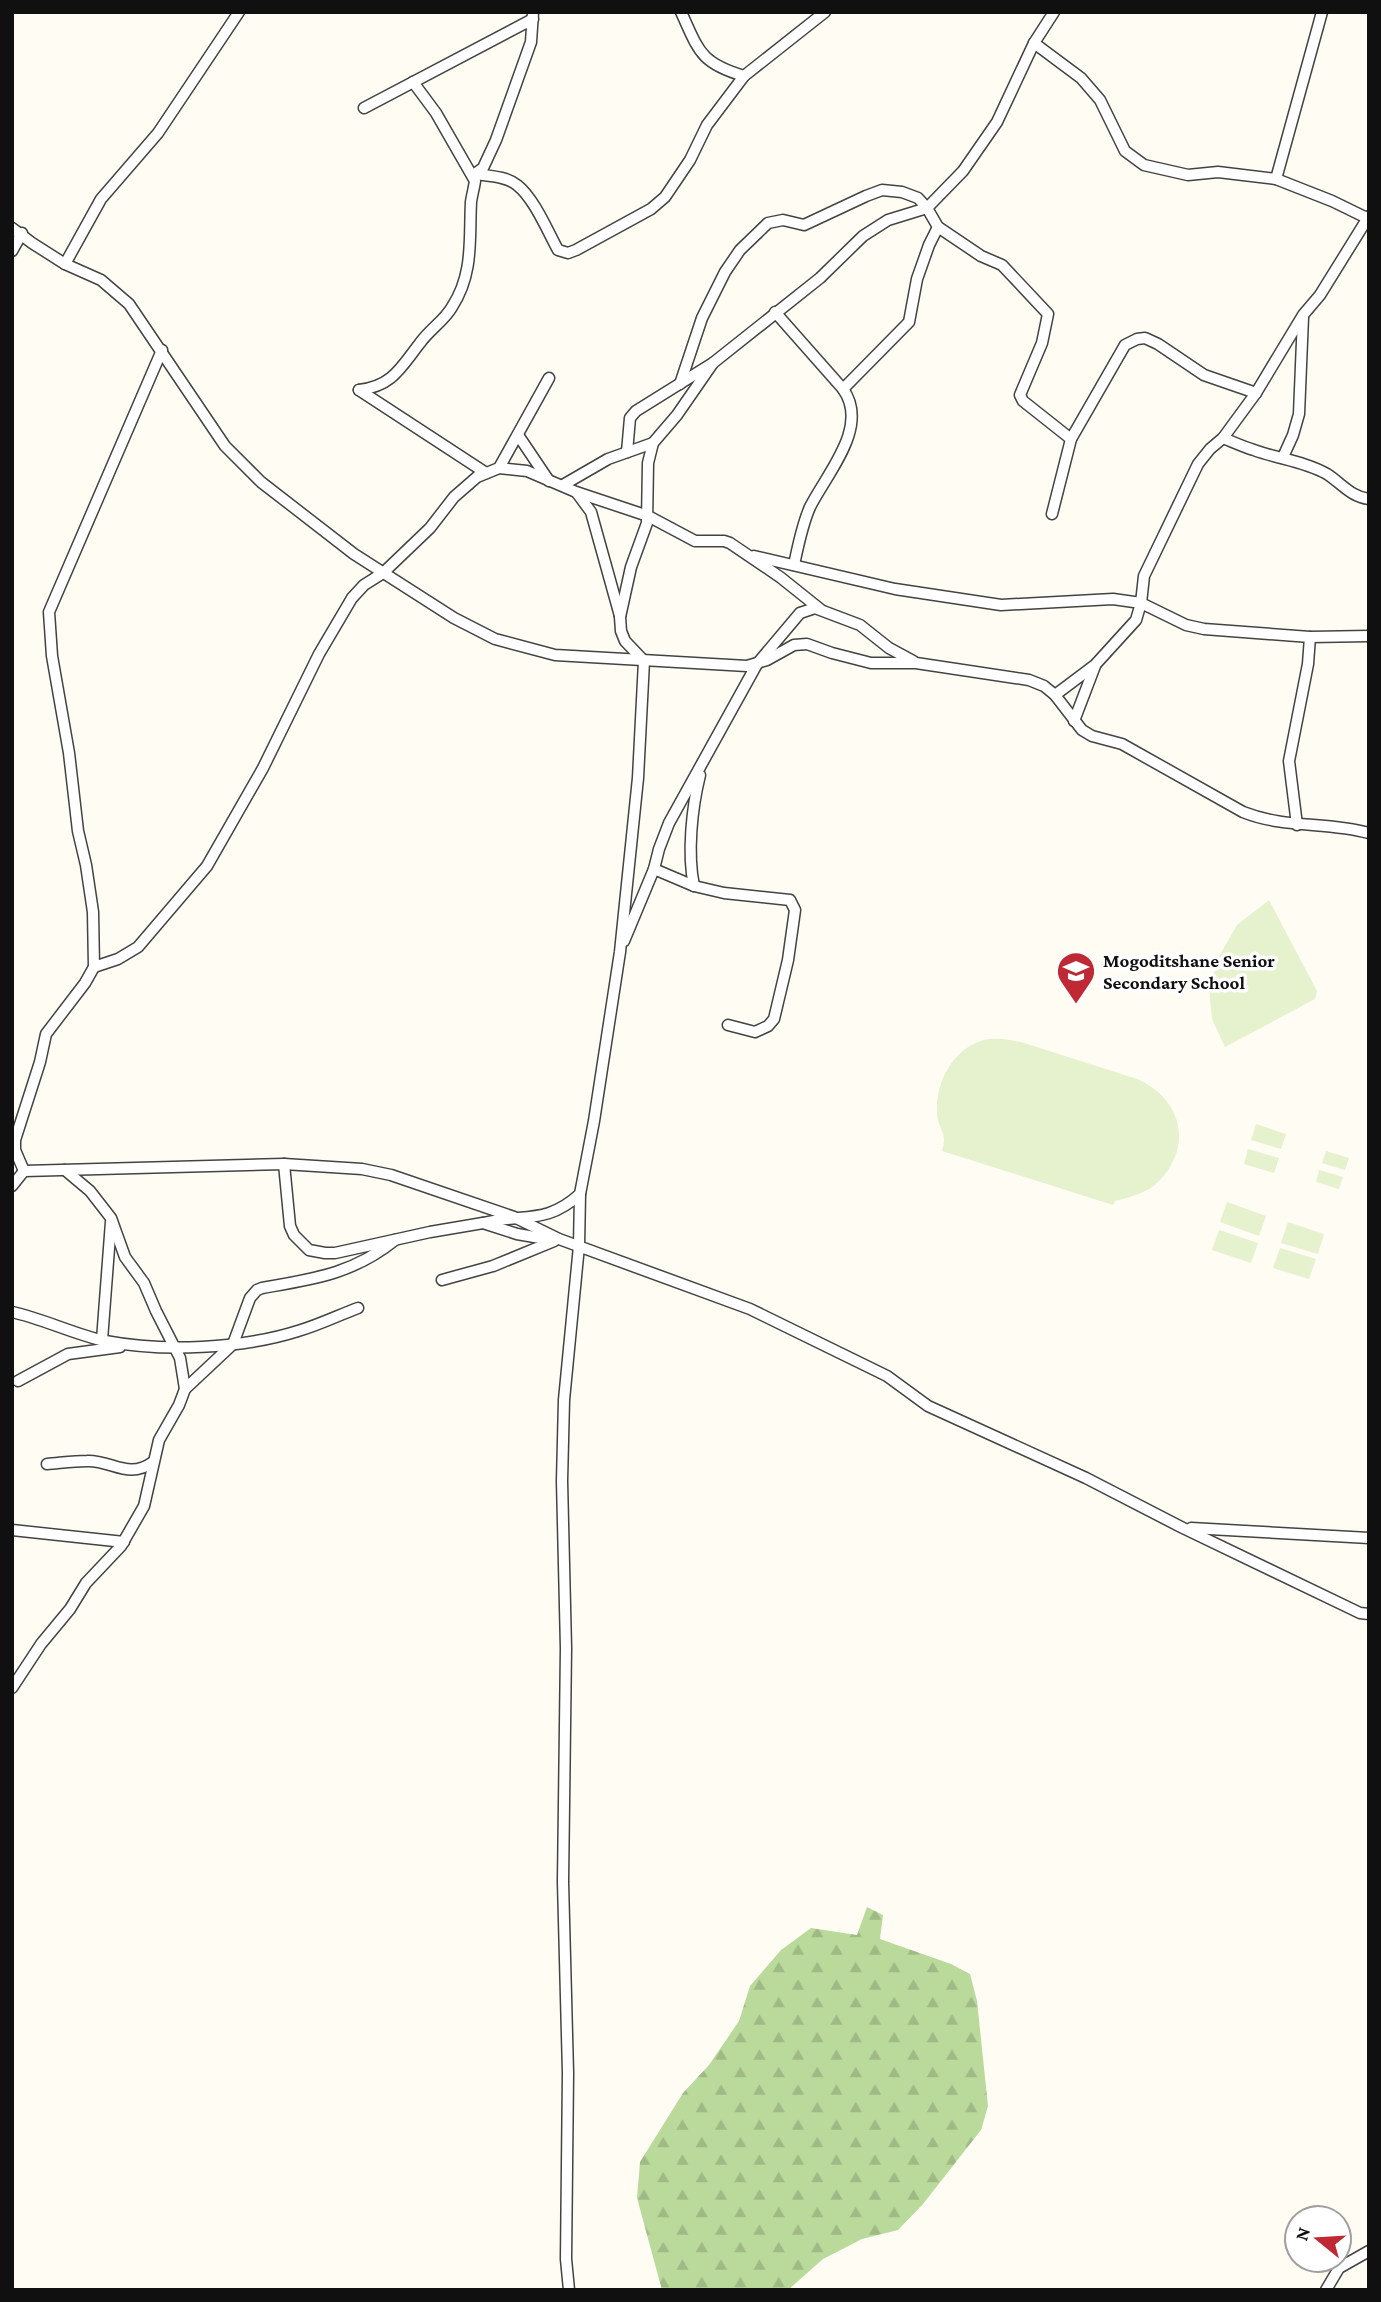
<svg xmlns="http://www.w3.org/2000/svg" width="1381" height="2302" font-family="'Crimson Pro',serif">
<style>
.forest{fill:url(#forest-firs)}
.pitch{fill:#e6f1ce}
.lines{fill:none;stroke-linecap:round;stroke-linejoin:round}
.minor-casing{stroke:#434343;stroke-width:13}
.minor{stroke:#fff;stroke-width:10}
.labels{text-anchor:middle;stroke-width:7;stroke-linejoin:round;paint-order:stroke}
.poi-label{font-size:19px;font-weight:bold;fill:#101010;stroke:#fff;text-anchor:start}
</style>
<defs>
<pattern id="forest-firs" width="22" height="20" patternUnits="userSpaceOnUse" patternTransform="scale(1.75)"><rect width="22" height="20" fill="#bada9c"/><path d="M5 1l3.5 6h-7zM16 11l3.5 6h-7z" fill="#9fba85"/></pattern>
</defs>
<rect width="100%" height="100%" fill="#fffcf3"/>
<path class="forest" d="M867 1907 883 1915 880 1939 951 1964 970 1974 977 2001 988 2106 981 2130 923 2204 898 2230 862 2239 823 2259 788 2290H662L637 2198 640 2162 683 2093 709 2065 739 2021 750 1986 781 1950 811 1928 857 1935Z"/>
<g class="pitch">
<path d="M1269 900 1317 991 1315 999 1225 1047 1212 1019 1209 988 1218 958 1237 925Z"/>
<path d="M1003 1039 1021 1042 1137 1079C1181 1098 1194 1145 1159 1181 1148 1193 1130 1197 1115 1201L1113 1205 942 1151C948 1133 939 1131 937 1115 935 1084 951 1051 981 1041 988 1038 996 1039 1003 1039Z"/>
<path d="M1256 1124 1286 1134 1281 1149 1251 1140Z"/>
<path d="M1248 1149 1279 1158 1274 1173 1244 1164Z"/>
<path d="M1326 1151 1349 1158 1345 1170 1322 1163Z"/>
<path d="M1319 1170 1343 1177 1339 1189 1316 1182Z"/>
<path d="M1227 1202 1266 1216 1259 1236 1220 1222Z"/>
<path d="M1288 1222 1324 1234 1318 1254 1281 1243Z"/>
<path d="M1219 1230 1258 1243 1251 1263 1212 1250Z"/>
<path d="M1280 1248 1316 1259 1309 1279 1273 1268Z"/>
</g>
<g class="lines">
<g class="minor-casing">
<g id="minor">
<path d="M681 12C699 51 700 63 744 76"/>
<path d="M1034 43 1081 78 1100 100 1125 151 1144 165 1188 175 1218 172 1276 179 1332 201 1369 219"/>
<path d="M364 108 533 19"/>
<path d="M475 174C488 176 506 176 517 185 534 198 548 232 558 250L568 253 576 250 651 209 665 197 690 160 707 125 744 76 825 12"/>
<path d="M473 175 483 168 496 140 531 42 533 12"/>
<path d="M1276 179 1322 12"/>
<path d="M12 228 32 243 65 264 101 280 129 304 225 446 261 482 354 554 454 618 495 639 555 655 747 666 767 660 794 645 807 644 832 653 871 663H916L1029 680 1044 686 1055 695 1082 730 1092 736 1122 744 1243 812C1286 829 1326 821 1369 833"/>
<path d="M12 251 22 233"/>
<path d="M65 264 101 199 158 133 239 12"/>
<path d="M775 312 843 389C870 427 827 473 810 507 802 525 798 546 794 565"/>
<path d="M680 384 702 318 725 272 740 250 768 223 783 220 804 225 866 196 882 190 902 192 918 198 927 208 938 227 981 256 1002 265 1048 314 1042 343 1020 395 1023 401 1071 439"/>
<path d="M843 389 909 322 917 279 929 245 938 227"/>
<path d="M359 390C393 386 401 367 420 343 430 329 444 321 452 307 474 273 469 239 471 202 472 195 474 188 475 181L436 113 413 82"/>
<path d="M359 390 486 473"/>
<path d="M518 435 549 481"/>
<path d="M1223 438C1233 442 1244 447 1254 450 1278 459 1304 461 1327 474 1341 483 1351 497 1369 499"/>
<path d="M627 452 630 418 636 411 713 363 820 278 863 236 888 220 927 208 963 171 997 122 1034 43 1054 12"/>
<path d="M1283 457 1293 435 1299 414 1303 317"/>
<path d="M499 468 549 378"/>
<path d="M563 485 608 459 653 443"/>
<path d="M577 493 591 512 620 616"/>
<path d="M1052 514 1071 439 1125 345 1137 339 1145 338 1158 344 1204 375 1256 393"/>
<path d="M754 556 895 589 1001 605 1113 599 1141 603 1186 625 1204 629 1310 637 1369 636"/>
<path d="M1055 695 1095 665 1136 620 1141 603 1144 576 1198 464 1210 449 1223 438 1256 393 1303 315 1320 295 1369 216"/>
<path d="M1074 721 1095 666"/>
<path d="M1297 825 1289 761 1308 664 1310 637"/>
<path d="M654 869 659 849 669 823 757 664 800 613 815 608 860 625 889 648 913 661"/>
<path d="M694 886C687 853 692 807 700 775"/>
<path d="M624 941 654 869 694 886 724 893 790 900 795 910 788 960 774 1019 768 1026 755 1032 728 1025"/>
<path d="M94 967 118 959 138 947 207 866 263 768 319 654 352 598 364 585 383 573 430 528 454 497 477 477 499 468 527 471 576 492 648 516 695 541H724L730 543 780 577 820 609"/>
<path d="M284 1164 290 1226 294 1235 309 1250 325 1253H335L430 1232 483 1223 517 1234 552 1240"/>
<path d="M65 1170 90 1191 111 1218 125 1257 144 1283 156 1311 180 1358 185 1389"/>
<path d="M24 1171 15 1150V1140L40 1062 46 1034 85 983 94 967 93 912 86 865 78 831 69 753 52 656 49 612 162 350"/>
<path d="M12 1186 24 1171 284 1164 362 1169 391 1175 514 1217 559 1239 750 1309 887 1376 928 1406 1086 1478 1183 1528 1360 1613 1369 1614"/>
<path d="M483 1223C524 1213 546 1225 580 1194"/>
<path d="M442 1280 493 1266 554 1241"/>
<path d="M12 1312C44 1319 73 1334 105 1341 163 1352 241 1349 298 1331 319 1325 339 1315 358 1308"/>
<path d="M102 1340 111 1222"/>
<path d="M18 1381 68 1354 120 1347"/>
<path d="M47 1464C60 1463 74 1461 87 1461 112 1460 128 1480 153 1462"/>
<path d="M1191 1528 1369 1538"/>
<path d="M12 1530 124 1542"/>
<path d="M12 1688 41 1644 70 1609 86 1583 121 1546 144 1506 159 1440 179 1405 185 1389 233 1344 250 1298 257 1290 262 1288C313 1279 353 1274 395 1240"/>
<path d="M569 2290 566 2259 568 2073 563 1882 566 1648 562 1481 564 1400 579 1246 580 1194 594 1121 620 952 638 778 644 661 625 641 621 631 620 617 631 567 647 523 648 463 653 443 677 415 713 363"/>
<path d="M1326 2290 1339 2268 1369 2251"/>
</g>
</g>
<use href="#minor" class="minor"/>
</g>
<defs>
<g id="school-pin" transform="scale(2.0125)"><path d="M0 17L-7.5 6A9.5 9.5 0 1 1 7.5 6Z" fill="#bf2934" stroke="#fff"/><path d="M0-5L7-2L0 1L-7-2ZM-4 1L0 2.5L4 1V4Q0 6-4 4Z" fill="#fff"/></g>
</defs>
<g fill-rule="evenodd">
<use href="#school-pin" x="1076" y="971"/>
</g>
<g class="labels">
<g class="poi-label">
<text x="1103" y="967">Mogoditshane Senior<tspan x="1103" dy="22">Secondary School</tspan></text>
</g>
</g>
<rect width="1381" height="2302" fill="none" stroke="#101010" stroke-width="28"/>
<g transform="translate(1318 2239) rotate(288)"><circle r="33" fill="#ffffff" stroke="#9f9f9f" stroke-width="2"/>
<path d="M0-5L12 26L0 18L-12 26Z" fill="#bf2934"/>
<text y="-10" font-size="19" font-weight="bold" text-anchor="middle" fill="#101010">N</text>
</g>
</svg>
